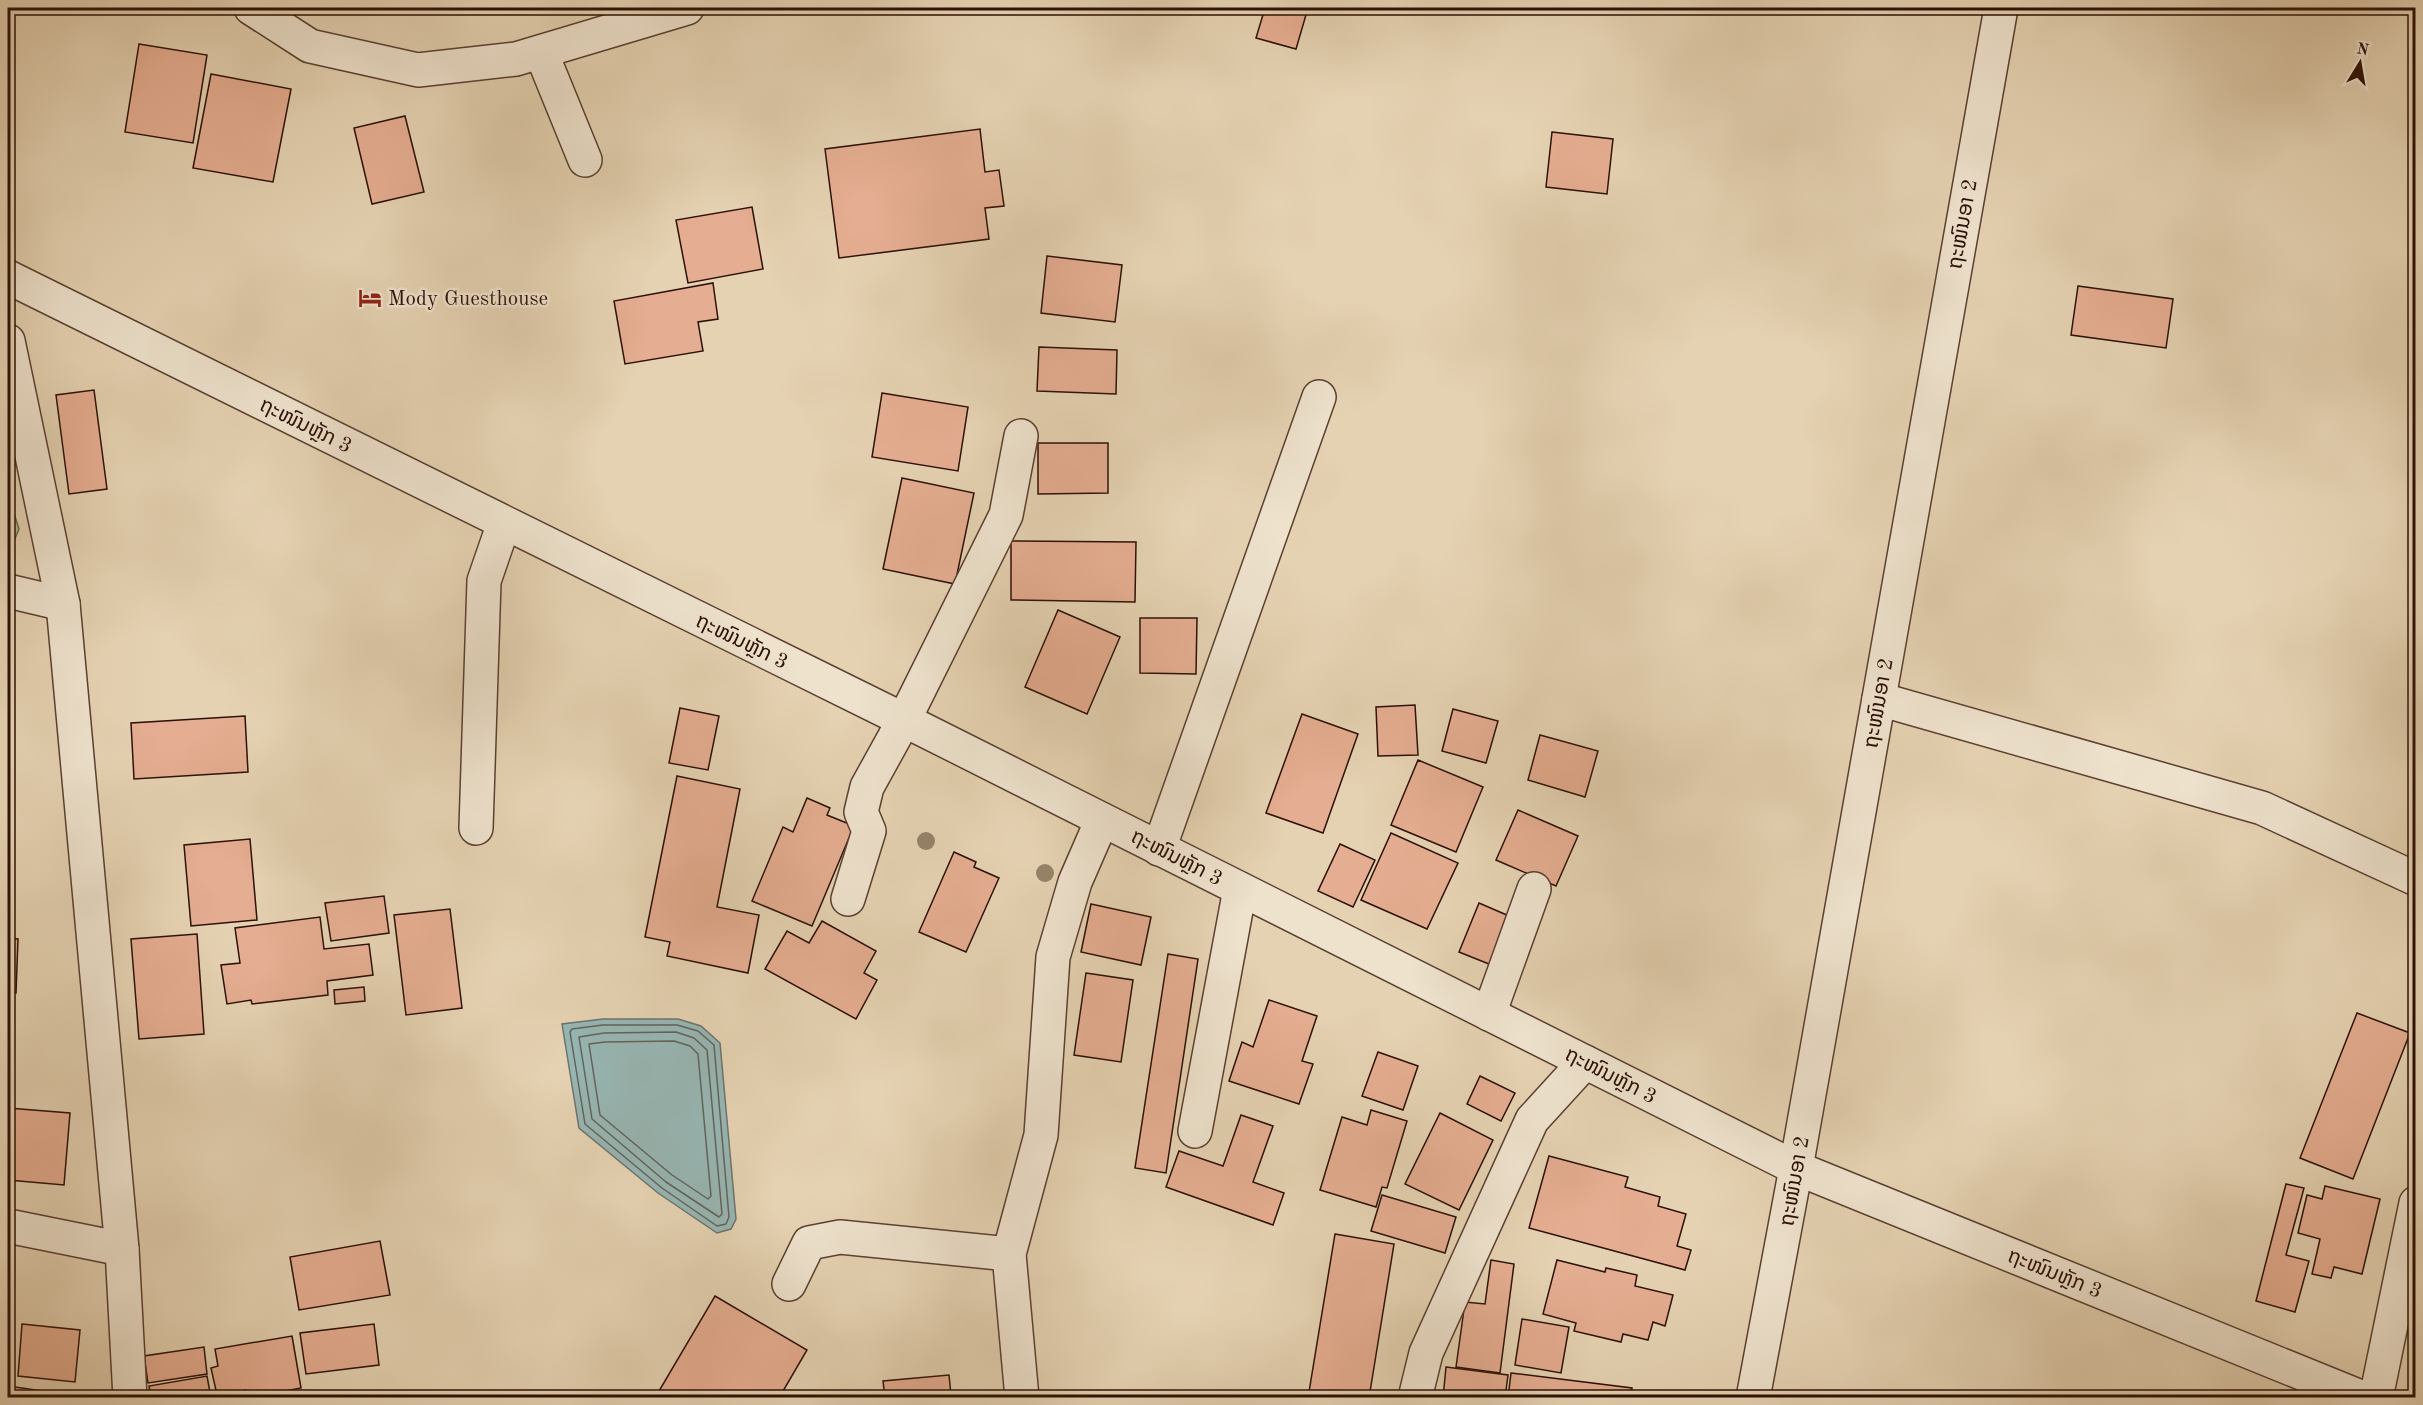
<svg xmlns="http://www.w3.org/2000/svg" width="2423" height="1405" font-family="'Old Standard TT','Noto Sans Lao',serif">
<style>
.green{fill:#b1bd8f;stroke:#6e664a;stroke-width:1.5}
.water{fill:#97b6b3;stroke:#6c746e;stroke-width:1.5}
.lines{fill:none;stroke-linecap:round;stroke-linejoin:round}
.shore{stroke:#62635c;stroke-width:1.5}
.building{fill:#e5ad91;stroke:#2c1006;stroke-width:1.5}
.minor-casing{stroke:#5a4031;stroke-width:36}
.minor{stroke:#eee2cd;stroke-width:33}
.tree{fill:#95846a}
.labels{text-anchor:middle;stroke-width:5;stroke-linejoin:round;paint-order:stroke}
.street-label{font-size:21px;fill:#2c1006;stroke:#eee2cd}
.poi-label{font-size:21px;fill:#2c1006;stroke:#eee2cd;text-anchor:start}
</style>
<rect width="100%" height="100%" fill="#e5d2b2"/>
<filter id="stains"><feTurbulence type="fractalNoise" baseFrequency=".00333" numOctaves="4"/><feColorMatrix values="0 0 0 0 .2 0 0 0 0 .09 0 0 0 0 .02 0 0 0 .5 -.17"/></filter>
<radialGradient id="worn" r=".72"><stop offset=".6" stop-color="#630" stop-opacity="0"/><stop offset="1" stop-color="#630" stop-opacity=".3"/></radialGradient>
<path class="green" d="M8 494 19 529 8 555Z"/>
<path class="water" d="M603 1019H678L701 1026 720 1043 736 1219 731 1229 717 1233 658 1193 579 1128 562 1024Z"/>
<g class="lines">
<g class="shore">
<path d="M603 1025H677L698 1031 714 1045 729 1217 726 1224 717 1226 662 1188 585 1124 570 1032 572 1029Z"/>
<path d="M676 1032 694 1038 707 1050 722 1214 719 1217 666 1182 592 1119 579 1037 604 1033Z"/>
<path d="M674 1041 690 1046 698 1054 711 1196 708 1199 672 1175 600 1115 589 1044 605 1042Z"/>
</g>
</g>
<g class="building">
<path d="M1265 8H1308L1296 49 1256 38Z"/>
<path d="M139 44 207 55 193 143 125 132Z"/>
<path d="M211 74 291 89 273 182 193 168Z"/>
<path d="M405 116 424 192 372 204 354 128Z"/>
<path d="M980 129 985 172 999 170 1004 206 985 208 989 239 839 258 825 149Z"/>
<path d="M1552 132 1613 139 1607 194 1546 187Z"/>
<path d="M752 207 763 269 688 283 676 220Z"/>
<path d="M1047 256 1122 265 1115 322 1041 313Z"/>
<path d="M713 283 718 319 698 322 703 351 625 364 614 301Z"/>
<path d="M2078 286 2173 299 2166 348 2071 335Z"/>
<path d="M1039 347 1117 350 1116 394 1037 391Z"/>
<path d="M94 390 107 489 69 494 56 395Z"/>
<path d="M882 393 968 407 958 471 872 457Z"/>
<path d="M1038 443H1108V493L1038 494Z"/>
<path d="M902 478 974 493 955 584 883 569Z"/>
<path d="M1011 541 1136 542 1135 602 1011 600Z"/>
<path d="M1058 610 1120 637 1087 714 1025 687Z"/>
<path d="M1140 618H1197L1196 674 1140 673Z"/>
<path d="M1415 705 1418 755 1378 756 1376 707Z"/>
<path d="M680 708 719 716 708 770 669 763Z"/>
<path d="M1453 709 1498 721 1486 763 1442 751Z"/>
<path d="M1302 714 1358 734 1323 833 1266 813Z"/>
<path d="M245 716 248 772 134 779 131 723Z"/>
<path d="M1540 735 1598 751 1585 797 1528 780Z"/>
<path d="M1418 760 1483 787 1456 852 1391 825Z"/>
<path d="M677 776 740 789 717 907 759 915 748 973 667 956 670 942 645 937Z"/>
<path d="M807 798 830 808 827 815 854 826 812 926 752 901 783 827 793 832Z"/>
<path d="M1518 810 1578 836 1556 886 1496 860Z"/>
<path d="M1391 833 1458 863 1427 929 1361 900Z"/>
<path d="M250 839 257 920 191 926 184 845Z"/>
<path d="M1340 844 1375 860 1353 907 1318 891Z"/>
<path d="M954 852 976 862 974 867 999 878 966 952 919 932Z"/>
<path d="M384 896 389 933 331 941 325 903Z"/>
<path d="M1479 903 1509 916 1489 964 1459 952Z"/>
<path d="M1091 904 1151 917 1141 965 1081 952Z"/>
<path d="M450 909 462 1008 406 1015 394 915Z"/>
<path d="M320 917 324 949 369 944 373 975 327 981 328 995 252 1004 251 1000 227 1004 221 965 240 963 235 928Z"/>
<path d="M822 921 876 951 864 973 877 980 856 1019 765 969 787 931 809 943Z"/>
<path d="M197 934 204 1034 139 1039 131 939Z"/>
<path d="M8 938 18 939 16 993H8Z"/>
<path d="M1168 954 1198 959 1166 1173 1135 1168Z"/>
<path d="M1086 973 1133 980 1121 1062 1074 1055Z"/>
<path d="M364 987 365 1001 335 1004 334 990Z"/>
<path d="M1269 1000 1317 1016 1302 1061 1313 1064 1299 1104 1229 1081 1242 1042 1253 1047Z"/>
<path d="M2357 1013 2410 1033 2353 1179 2300 1158Z"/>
<path d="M1378 1052 1418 1066 1403 1110 1362 1096Z"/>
<path d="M1480 1076 1515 1093 1501 1121 1467 1104Z"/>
<path d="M8 1108 70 1113 64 1185 8 1180Z"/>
<path d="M1371 1110 1407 1121 1387 1188 1382 1187 1376 1207 1320 1190 1342 1117 1367 1125Z"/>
<path d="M1440 1113 1493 1140 1459 1210 1405 1184Z"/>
<path d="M1241 1115 1273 1126 1253 1182 1284 1193 1273 1225 1166 1187 1179 1151 1223 1166Z"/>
<path d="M1549 1156 1628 1177 1625 1187 1660 1197 1658 1206 1686 1214 1677 1246 1691 1250 1685 1270 1529 1228Z"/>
<path d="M2286 1184 2304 1188 2286 1255 2309 1261 2295 1312 2256 1301Z"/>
<path d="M2325 1186 2380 1199 2362 1274 2334 1267 2331 1278 2312 1274 2320 1239 2298 1233 2307 1195 2322 1199Z"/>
<path d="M1382 1195 1456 1217 1445 1253 1371 1231Z"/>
<path d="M1335 1234 1394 1244 1369 1398H1308Z"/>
<path d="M380 1241 390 1295 299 1310 290 1257Z"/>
<path d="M1491 1260 1514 1264 1500 1373 1456 1367 1465 1302 1485 1304Z"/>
<path d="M1557 1260 1605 1272 1606 1268 1637 1275 1635 1286 1673 1295 1665 1326 1653 1322 1648 1340 1623 1334 1621 1342 1574 1331 1576 1323 1543 1314Z"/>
<path d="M715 1296 807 1350 779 1398H671L659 1391Z"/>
<path d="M1522 1319 1569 1327 1561 1373 1515 1365Z"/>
<path d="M22 1324 80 1330 75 1382 18 1376Z"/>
<path d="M374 1324 379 1365 306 1374 300 1333Z"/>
<path d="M292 1336 301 1388 249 1398 246 1390 217 1395 211 1368 218 1366 215 1349Z"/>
<path d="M204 1347 207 1374 148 1383 144 1356Z"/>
<path d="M1446 1367 1508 1375 1505 1398H1443Z"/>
<path d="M1511 1373 1632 1388 1631 1398H1508Z"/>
<path d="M949 1375 951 1395 885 1398 883 1381Z"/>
<path d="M207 1376 211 1398H151L149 1386Z"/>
<path d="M8 1386 42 1391 41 1398H8Z"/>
<path d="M49 1394 70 1398H49Z"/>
</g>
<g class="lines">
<g class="minor-casing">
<g id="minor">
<path d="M251 8 310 46 418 70 516 59 687 8"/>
<path d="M541 52 585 160"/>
<path d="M8 277 904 720 1796 1168 2363 1398"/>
<path d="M8 341 63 604 122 1249 130 1398"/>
<path d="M8 591 63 604"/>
<path d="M1879 699 2262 808 2416 879"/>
<path d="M476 828 484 581 504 523"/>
<path d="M1159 849 1319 397"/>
<path d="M848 899 869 831 861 812 867 787 904 720 1006 515 1021 436"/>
<path d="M1489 1014 1534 889"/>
<path d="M1195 1131 1240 889"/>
<path d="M8 1226 122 1249"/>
<path d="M789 1284 809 1243 840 1237 1009 1254"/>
<path d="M1022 1398 1009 1254 1041 1135 1053 957 1075 882 1102 820"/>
<path d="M1415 1398 1426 1353 1532 1120 1585 1062"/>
<path d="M1753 1398 1796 1168 2001 8"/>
<path d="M2376 1398 2416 1203"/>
</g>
</g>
<use href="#minor" class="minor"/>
</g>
<g class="tree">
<circle cx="926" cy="841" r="9"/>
<circle cx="1045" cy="873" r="9"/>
</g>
<defs>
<g id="hotel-bare" transform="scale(1.8)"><path d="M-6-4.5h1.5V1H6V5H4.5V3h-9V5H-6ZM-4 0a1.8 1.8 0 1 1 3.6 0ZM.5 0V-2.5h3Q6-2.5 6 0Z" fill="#8f2418" stroke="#eee2cd" stroke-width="2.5" paint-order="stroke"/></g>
</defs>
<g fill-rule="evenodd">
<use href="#hotel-bare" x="370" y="298"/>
</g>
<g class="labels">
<g class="street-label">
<text transform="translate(1962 224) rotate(-80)" y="7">ຖະໜົນອາ 2</text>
<text transform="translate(306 425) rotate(26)" y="7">ຖະໜົນຫຼັກ 3</text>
<text transform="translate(742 641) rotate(26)" y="7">ຖະໜົນຫຼັກ 3</text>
<text transform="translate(1878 703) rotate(-80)" y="7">ຖະໜົນອາ 2</text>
<text transform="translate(1177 857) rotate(27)" y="7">ຖະໜົນຫຼັກ 3</text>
<text transform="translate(1611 1075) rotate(27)" y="7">ຖະໜົນຫຼັກ 3</text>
<text transform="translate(1794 1181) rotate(-80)" y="7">ຖະໜົນອາ 2</text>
<text transform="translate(2055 1273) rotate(22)" y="7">ຖະໜົນຫຼັກ 3</text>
</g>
<g class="poi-label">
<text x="388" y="305">Mody Guesthouse</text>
</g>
</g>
<rect width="2423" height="1405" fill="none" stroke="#e5d2b2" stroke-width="30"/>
<rect x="9" y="9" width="2405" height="1387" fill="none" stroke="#2c1006" stroke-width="3"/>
<rect x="15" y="15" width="2393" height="1375" fill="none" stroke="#2c1006" stroke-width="1.5"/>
<g transform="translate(2360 63) rotate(11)" stroke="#eee2cd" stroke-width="4.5" paint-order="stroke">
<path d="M0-4.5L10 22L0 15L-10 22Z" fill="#2c1006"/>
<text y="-9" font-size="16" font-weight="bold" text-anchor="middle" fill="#2c1006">N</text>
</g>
<rect width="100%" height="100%" filter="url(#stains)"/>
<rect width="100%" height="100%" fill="url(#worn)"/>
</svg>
